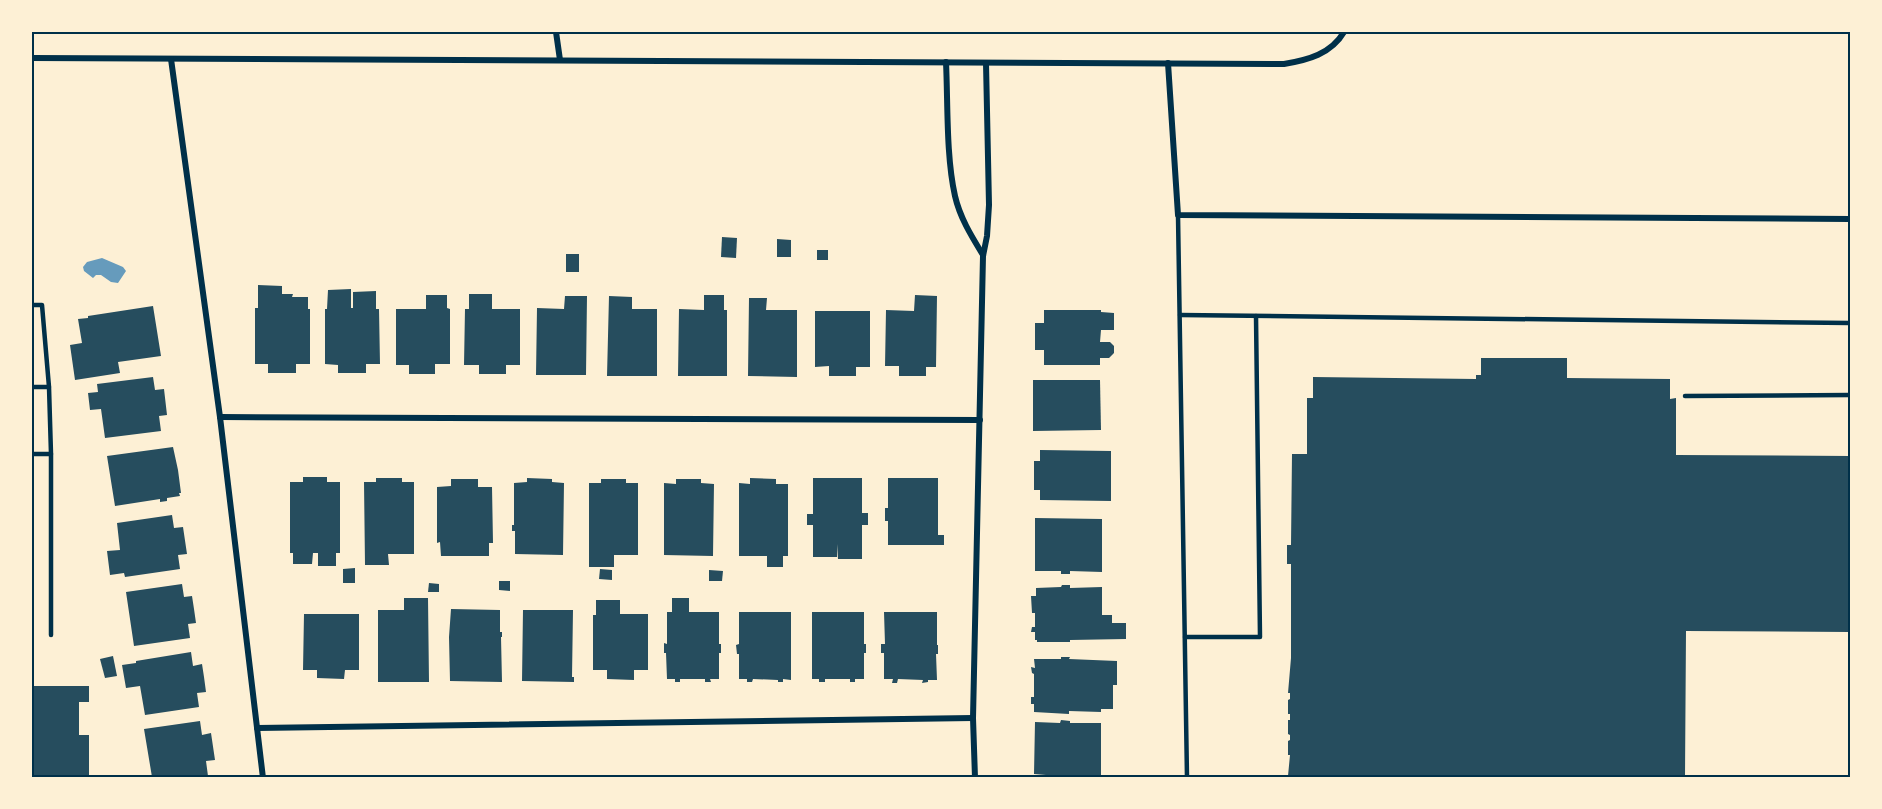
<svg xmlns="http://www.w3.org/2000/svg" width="1882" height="809" font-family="Lato,sans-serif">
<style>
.water{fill:#669bbc}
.building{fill:#264d5e}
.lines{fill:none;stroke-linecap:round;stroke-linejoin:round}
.service{stroke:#003049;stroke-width:4.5}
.minor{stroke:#003049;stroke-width:6}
.neatline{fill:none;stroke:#003049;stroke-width:2}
</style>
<rect width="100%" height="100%" fill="#fdf0d5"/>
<path class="water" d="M102 258 123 267 126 271 118 283 111 282 101 275H96L93 278 84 271 83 267 87 262Z"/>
<g class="building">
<path d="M722 237 737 238 736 258 721 257Z"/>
<path d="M777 239 791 240V257H777Z"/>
<rect x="817" y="250" width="11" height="10"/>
<rect x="566" y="254" width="13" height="18"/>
<path d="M258 285 282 286V294H293L292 297H308V309H310V364H296V373H268V364H255V308H258Z"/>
<path d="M351 289V308H353V292L376 291V309H379L380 364H366V373H338V365L325 364V309H327L328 290Z"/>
<path d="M469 294H492V309H520V365H506V374H479V365H464L465 309H469Z"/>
<path d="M426 295H447V308L450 309V364H435V374H409V365H396V309H426Z"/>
<path d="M704 295H724V310H727V376H678L679 309 704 310Z"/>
<path d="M915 295 937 296 936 367H926V376H899V366H885L886 310 914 311Z"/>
<path d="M565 296H587L586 375H536L537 308 564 309Z"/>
<path d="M609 296 632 297V309H657V376H607Z"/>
<path d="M749 298H767L766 310H797V377L748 376Z"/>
<path d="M153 306 161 356 118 362 120 373 75 380 70 345 82 343 78 319 88 318V316Z"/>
<path d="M1044 310H1101V312L1114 313V330H1101L1100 342H1110L1114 346V353L1109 358H1100V365H1044V350H1035V323H1044Z"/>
<path d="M815 311H870V367H856V376H829V366L815 367Z"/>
<path d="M1481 358H1567V378L1670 379V399L1676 398V455L1850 456V632L1686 631 1685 777H1290V776H1288L1290 755H1288V741L1290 740V735L1288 734V720H1290V714H1288V700L1290 699V693H1288L1291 658V564H1287V545H1291L1292 454H1307V398H1313V377L1476 379V375H1481Z"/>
<path d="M153 377 155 390 164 389 167 415 159 416 161 431 105 438 101 409 90 410 88 393 98 392 97 384Z"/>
<path d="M1033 380H1100L1101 430 1033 431Z"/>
<path d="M173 447 178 470 181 493H179L180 496 167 498V501L160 502V499L115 506 107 456Z"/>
<path d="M1040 450 1111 451V501L1040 500V490H1034V461H1040Z"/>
<path d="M303 477H327V482H340V553H336V566H318V553H313L312 564H293V553H290V482H303Z"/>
<path d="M376 478H402V482H414V554H388L389 565H365L364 482H376Z"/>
<path d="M527 478 552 479V482L564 483 563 555 515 554V531H512V525H514V483L527 482Z"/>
<path d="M750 478 776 479V484H788V556H783V567H767V556H739V483L750 484Z"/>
<path d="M813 478H862V513H868V525H862V559H838L837 544V557H813V525H807V514H813Z"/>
<path d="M888 478H938V535H944V545H888V521H885V508H888Z"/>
<path d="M451 479H478V487H492L493 543H489V556H441L440 542 437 543V487L451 486Z"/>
<path d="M601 479H626V483H638V555H614V567H589V483H601Z"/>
<path d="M676 479H701V483L714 484 713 556 664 555V483L676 484Z"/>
<path d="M172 515 174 528 183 527 187 554 178 555 180 569 125 577 124 573 110 575 107 551 120 550 117 523Z"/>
<path d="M1035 518 1102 519V572L1070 571V574H1061V571H1035Z"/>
<path d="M355 568V583H343V569Z"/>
<path d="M600 569 612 570V580L599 579Z"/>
<path d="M709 570 723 571 722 581H709Z"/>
<path d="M499 581H510V591L499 590Z"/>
<path d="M429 583 439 584V592H428Z"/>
<path d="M182 584 184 597 192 596 194 609 196 623 188 624 190 638 134 646 126 592Z"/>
<path d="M1062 585H1070V588L1102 587V615H1112V623H1126V639L1070 640V642H1037V640H1035V632H1031L1032 627H1035V613H1032L1031 596H1036V588L1061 587Z"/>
<path d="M404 598H428L429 682H378V610H404Z"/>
<path d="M672 598H689V612H719V644H721V653H719V679H710L711 682H705V679H680V682H675V679H667L666 653H664V643L667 644V612H672Z"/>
<path d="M596 600H620V614H648V670H634V680L607 679V670H593V615H596Z"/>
<path d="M451 609 500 610V632H502V637H501L502 682 450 681 449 637Z"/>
<path d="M523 610H573L572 677H574V682L522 681Z"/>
<path d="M739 612H791V680L783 679V682H778V680L753 679 752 682H747V679H739V654H737L736 645 739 644Z"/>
<path d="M812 612H864V644H866V653H864V679H855V682H850V679H825V682H819V679H812Z"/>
<path d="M884 612H937V645H938V654H936L937 680H928V682L922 683 923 680 898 679 897 683H892L893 679H884V653H881V644H885Z"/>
<path d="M304 614H359V670H345L344 679 317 678V670H303Z"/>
<path d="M191 652 193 666 202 664 204 677 206 692 197 693 199 707 145 715 140 686 126 688 122 665 136 663V661Z"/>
<path d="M113 656 117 676 105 678 100 659Z"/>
<path d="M1061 657H1070L1069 659 1117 661V685H1113V709H1101V712L1069 711V714L1034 712V704H1031V697H1034V674L1032 673 1031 667 1035 668 1034 659H1061Z"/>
<path d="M32 686H89V702H79V735H89V777H32Z"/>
<path d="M1061 720 1070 721V723H1101V776L1070 775V777L1034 774 1035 722 1060 723Z"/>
<path d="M200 721 202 735 211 733 215 760 206 761 208 776 152 777 144 729Z"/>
</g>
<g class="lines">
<g class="service">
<path d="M1178 215 1187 778"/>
<path d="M32 305H42L49 387"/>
<path d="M1180 315 1850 323"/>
<path d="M32 387H49L51 454H32"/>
<path d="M1685 396 1850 395"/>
<path d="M51 454V635"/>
<path d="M1185 637H1260L1256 316"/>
</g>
<g class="minor">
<path d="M556 32 560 60"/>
<path d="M32 58 1284 64C1308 60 1331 54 1344 32"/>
<path d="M171 59 220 417 263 778"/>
<path d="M946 62C948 104 946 156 955 196 960 218 972 237 983 255"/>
<path d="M1168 63 1178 215 1850 219"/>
<path d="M220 417 980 420"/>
<path d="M257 728 973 718"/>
<path d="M975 778 973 718 983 256 987 236 989 205 986 63"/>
</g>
</g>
<rect width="1882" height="809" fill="none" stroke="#fdf0d5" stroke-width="66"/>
<rect x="33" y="33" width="1816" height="743" class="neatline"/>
</svg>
